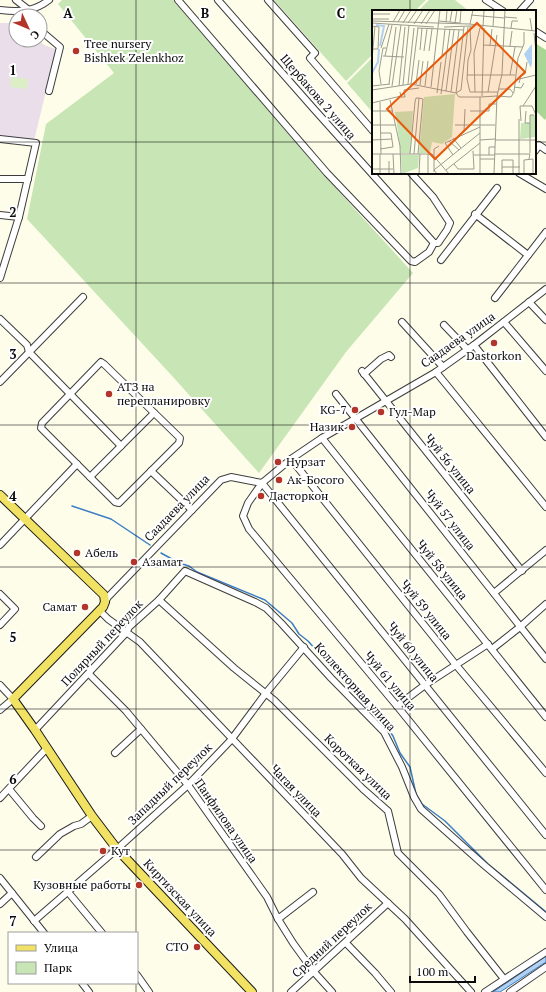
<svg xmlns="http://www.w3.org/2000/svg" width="546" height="992" font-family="'PT Serif',serif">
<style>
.industrial{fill:#e9dee9}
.green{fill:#c8e6b5}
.forest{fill:#aad695}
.pitch{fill:#dbeec6}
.water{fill:#b0d1f3;stroke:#3b7dc6}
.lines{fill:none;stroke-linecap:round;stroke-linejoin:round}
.stream{stroke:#3b7dc6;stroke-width:1.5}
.minor-casing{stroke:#3d3d3d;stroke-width:8}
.major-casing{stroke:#1b1b1b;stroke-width:10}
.minor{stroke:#fff;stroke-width:6}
.major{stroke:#f2e264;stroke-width:8}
.grid{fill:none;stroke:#0a0a0a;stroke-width:1;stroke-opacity:0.55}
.poi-dot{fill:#b3352a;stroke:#fff;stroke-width:1.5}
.labels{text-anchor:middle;stroke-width:4;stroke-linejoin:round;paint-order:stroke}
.poi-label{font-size:12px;fill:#0a0a0a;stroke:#fff;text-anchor:start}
.street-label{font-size:12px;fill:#0a0a0a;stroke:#fff}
.inset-river{fill:none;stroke:#b0d1f3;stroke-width:2}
.inset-road{fill:none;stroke:#9c9c90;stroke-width:1}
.view{fill:#e8590c;fill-opacity:0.15;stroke:#e8590c;stroke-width:2}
.inset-edge{fill:none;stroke:#0a0a0a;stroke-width:2}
.grid-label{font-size:13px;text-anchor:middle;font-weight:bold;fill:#0a0a0a;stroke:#fff;stroke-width:4;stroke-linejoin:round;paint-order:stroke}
</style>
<rect width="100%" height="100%" fill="#fefde9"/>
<path class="industrial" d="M0 23H16V40H39L44 45 56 49 34 141 0 135Z"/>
<g class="green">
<path d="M62 0H173L322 173 413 273 346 352 259 473 174 378 27 219 46 124 114 73 58 4Z"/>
<path d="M274 0H426L415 11H373V54L346 81Z"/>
<path d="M429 0H455L469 11H418Z"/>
<path d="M373 57V113L347 83Z"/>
</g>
<path class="forest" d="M535 43 546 50V118L545 120 535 110Z"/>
<path class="pitch" d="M11 77 28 79 27 89 10 87Z"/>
<path class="water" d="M546 956V962L500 992H493Z"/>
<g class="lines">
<g class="stream">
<path d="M72 506 111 519 150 545"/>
<path d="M161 553 179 563 189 566 197 572 265 600 292 623 299 634 308 641 374 715 388 729 393 736 400 753 410 767 416 794 422 804 445 821 488 864 546 912"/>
</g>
<g class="minor-casing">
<g id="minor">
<path d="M16 0 30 11"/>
<path d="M178 0 327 173 411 261 415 262 429 252 434 243H438L447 230 450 223 433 197 411 173"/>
<path d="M218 0 313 108 434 243"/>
<path d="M268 0 315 53 310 58 373 131"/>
<path d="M486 0 503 11"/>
<path d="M0 10C19 12 34 12 49 0"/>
<path d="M520 11 530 0"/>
<path d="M40 30 60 47 49 91"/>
<path d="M535 31 546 38"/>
<path d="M0 139 36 143 19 217 0 278"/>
<path d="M535 151 539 145 546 150"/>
<path d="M519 173 546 189"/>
<path d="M0 179H28"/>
<path d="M475 214 528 255"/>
<path d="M0 215 19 217"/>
<path d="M441 260 497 188"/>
<path d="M495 298 546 232"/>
<path d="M529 302 546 320"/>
<path d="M0 319 27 345 29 352 121 446"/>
<path d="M402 322 443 367"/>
<path d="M504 322 546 371"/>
<path d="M444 325 468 350"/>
<path d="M474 345 546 437"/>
<path d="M101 362 104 364 180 438 179 443 119 503 115 502 41 428 42 423Z"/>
<path d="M362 371 522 571"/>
<path d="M436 372 546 507"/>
<path d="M364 374 381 359 389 355 391 357"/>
<path d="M0 382 83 297"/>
<path d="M336 394 546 659"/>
<path d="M322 438 546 717"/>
<path d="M291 459 456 665 546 773"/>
<path d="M151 471 192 510"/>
<path d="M90 477 154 413"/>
<path d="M0 545 77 464"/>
<path d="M494 593 546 550"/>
<path d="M0 594 15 609 0 625"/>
<path d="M159 600 234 668 274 700 363 789 388 811 398 853 439 894 467 932 504 979"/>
<path d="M105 602 108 597 221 480 231 477 262 483 291 459 322 438 436 372 474 345 546 289"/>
<path d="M99 610 108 619 140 642 342 854 361 878 405 919 471 992"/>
<path d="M492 649 520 627 546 604"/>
<path d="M89 674 126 711 188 785 267 897 278 919 293 943 314 972 332 992"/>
<path d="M0 685 13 699 0 710"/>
<path d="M397 706 425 685 488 644"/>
<path d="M35 730 126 633 129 627 159 600 185 571 255 602 266 608 281 623 331 678 384 732 402 767 414 797 421 809 484 865 546 917"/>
<path d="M115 753 141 729"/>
<path d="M9 789 33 818 41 826"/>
<path d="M0 798 47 748"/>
<path d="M546 835 262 483 248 503 243 516 249 529 397 706 546 890"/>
<path d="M36 857 60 834 74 826 81 824 92 816"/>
<path d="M0 878 44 933"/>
<path d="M68 892 102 933"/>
<path d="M0 904 12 893"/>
<path d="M278 919 313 892"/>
<path d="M34 921 117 849 188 785 231 740 266 693 304 647"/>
<path d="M346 943 375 973 391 992"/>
<path d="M137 975 149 992"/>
<path d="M82 983 89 992"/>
<path d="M291 992 388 903"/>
<path d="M485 992 546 952"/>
<path d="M510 992 546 967"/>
</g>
</g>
<g class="major-casing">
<path id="major" d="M0 495 104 595 105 602 103 607 13 699 35 730 92 816 117 849 252 992"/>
</g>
<use href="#minor" class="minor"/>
<use href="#major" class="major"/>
</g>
<path class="grid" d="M136 0V933M273 0V992M410 0V11M0 142H373M535 142H546M410 173V992M0 283H546M0 425H546M0 567H546M0 709H546M0 850H546M136 983V992"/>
<g class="poi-dot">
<circle cx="76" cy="51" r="4"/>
<circle cx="494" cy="343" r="4"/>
<circle cx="109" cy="394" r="4"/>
<circle cx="355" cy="410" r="4"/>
<circle cx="381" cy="412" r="4"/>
<circle cx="352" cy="427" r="4"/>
<circle cx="278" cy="462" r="4"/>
<circle cx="279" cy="480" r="4"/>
<circle cx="261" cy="496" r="4"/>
<circle cx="77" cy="553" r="4"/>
<circle cx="134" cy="562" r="4"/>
<circle cx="85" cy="607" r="4"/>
<circle cx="103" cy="851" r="4"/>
<circle cx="139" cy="885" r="4"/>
<circle cx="197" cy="947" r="4"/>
</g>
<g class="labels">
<g class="poi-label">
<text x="84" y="48">Tree nursery<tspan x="84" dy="14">Bishkek Zelenkhoz</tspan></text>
<text x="494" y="360" text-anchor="middle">Dastorkon</text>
<text x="117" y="391">АТЗ на<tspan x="117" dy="14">перепланировку</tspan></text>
<text x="347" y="414" text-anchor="end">KG-7</text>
<text x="389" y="416">Гул-Мар</text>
<text x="344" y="431" text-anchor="end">Назик</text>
<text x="286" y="466">Нурзат</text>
<text x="287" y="484">Ак-Босого</text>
<text x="269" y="500">Дасторкон</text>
<text x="85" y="557">Абель</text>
<text x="142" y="566">Азамат</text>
<text x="77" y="611" text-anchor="end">Самат</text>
<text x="111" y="855">Кут</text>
<text x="131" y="889" text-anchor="end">Кузовные работы</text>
<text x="189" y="951" text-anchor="end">СТО</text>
</g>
<g class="street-label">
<text transform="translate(318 97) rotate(49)" y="4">Щербакова 2 улица</text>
<text transform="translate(458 340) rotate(-35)" y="4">Саадаева улица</text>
<text transform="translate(450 464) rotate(51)" y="4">Чуй 56 улица</text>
<text transform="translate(177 508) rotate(-46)" y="4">Саадаева улица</text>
<text transform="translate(450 520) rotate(52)" y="4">Чуй 57 улица</text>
<text transform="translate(442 570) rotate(51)" y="4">Чуй 58 улица</text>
<text transform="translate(426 610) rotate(51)" y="4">Чуй 59 улица</text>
<text transform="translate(102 643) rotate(-47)" y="4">Полярный переулок</text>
<text transform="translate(413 652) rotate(51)" y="4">Чуй 60 улица</text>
<text transform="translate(390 681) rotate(50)" y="4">Чуй 61 улица</text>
<text transform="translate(355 687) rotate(48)" y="4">Коллекторная улица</text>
<text transform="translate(358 767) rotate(44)" y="4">Короткая улица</text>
<text transform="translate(170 784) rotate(-44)" y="4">Западный переулок</text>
<text transform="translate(296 791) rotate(46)" y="4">Чагая улица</text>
<text transform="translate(226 821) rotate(55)" y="4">Панфилова улица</text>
<text transform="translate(180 898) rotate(47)" y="4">Киргизская улица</text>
<text transform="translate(332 940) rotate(-43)" y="4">Средний переулок</text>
</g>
</g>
<g transform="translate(372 10)">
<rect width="164" height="164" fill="#fefde9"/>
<path d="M83 84 80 127 70 134 60 132 58 143H47L52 87ZM41 101 38 143H29L23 102ZM158 105H164V129L163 127 148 129 149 113H158ZM29 145H47L46 158 30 164Z" fill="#c8e6b5"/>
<path d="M160 34V53L159 58 152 44Z" fill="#b0d1f3"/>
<path class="inset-river" d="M4 15 12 16 8 36M0 63 6 52 7 39"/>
<path class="inset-road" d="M0 4H18M99 5 132 8M132 7 145 8M158 8 160 21M0 9H17M0 11 97 14 164 21M67 11 88 13M21 12 28 0M26 12 33 0M74 12 75 0M78 12 80 0M0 13 62 17M31 13 39 0M36 13 45 0M83 13 85 0M88 13 89 0M42 14 51 0M49 14 58 0M54 14 63 0M98 14 101 0M0 16 7 17 6 39H1M102 16H98L99 40 96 50 95 69 97 78 98 82H126M72 17 98 16M92 17 84 83 89 80 96 17M111 17 112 0M121 17 122 0M45 18 92 20M139 18 140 11H146M162 23 164 42M111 35 151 37M118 35 120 19M138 36 140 21M9 38 17 14M48 40 50 18M52 41 55 19M57 41 60 19M11 46 32 47M13 46 20 15M70 46 73 19M0 49 3 16M95 65H143M138 65 143 37M143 70 164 65M147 73 149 66 153 64 155 52M9 74 7 61 11 38H14M17 74 24 17M36 74 42 18M39 74 46 18M44 74 47 50M31 75 37 15M48 75 51 51M0 76 18 74M20 76 29 15M27 76 33 17M53 76 56 51M164 76 151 96H160L164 105M59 77 68 0M142 77 149 78 152 73M127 79H138L141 83M0 80 39 74 84 83 87 87H108M74 81 82 20M28 82 29 87H33L32 80 47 78M79 82 87 20M103 82 102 43 108 18M116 82 125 25M65 83 69 52M69 84 78 19M110 86 112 18M18 90 28 136 29 164M8 92 9 144M0 93 29 86M0 101H20M98 101H117V94H125M154 101 153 113H158M149 111 148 96H151M0 115H23M83 115H123M92 122 93 99M8 123H19L21 137 8 139M81 128 89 138M0 130 20 129M108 130 123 129M123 130H164M158 130V105H162M77 131 87 140M158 143V130M0 144H60L77 164M8 144V164M21 144 22 164M38 144 43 92 44 88H47M42 144 47 88M46 144 51 89 47 88M56 144V164M123 144H158L157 149M81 145 73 133 108 117M102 145H123M117 145V137H123M108 149H123M17 151V164M82 154 86 159H102L101 141M130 157H148M0 159H21M74 160 108 133M62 162V139L67 136M47 164 48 144M65 164 62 160 108 123M108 164V87L125 86 130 64 133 0M122 164 125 86 139 87 142 82 146 48 152 34V22M130 164V150H141V164M147 164V109M152 164V150L161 149V164"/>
<path class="view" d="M105 13 153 62 63 149 15 99Z"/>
<rect width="164" height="164" class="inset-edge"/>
</g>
<g class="grid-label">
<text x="68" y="18">A</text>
<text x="205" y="18">B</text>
<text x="341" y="18">C</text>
<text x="13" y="75">1</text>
<text x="13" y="217">2</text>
<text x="13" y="359">3</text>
<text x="13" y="501">4</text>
<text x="13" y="642">5</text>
<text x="13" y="784">6</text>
<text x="13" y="926">7</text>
</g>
<rect x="8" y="932" width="130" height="52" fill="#ffffff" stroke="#9d9d9d"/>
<rect x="16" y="945" width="20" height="6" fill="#f2e264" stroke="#9d9d9d"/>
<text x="44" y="952" font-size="12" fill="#0a0a0a">Улица</text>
<rect x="16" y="962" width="20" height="12" fill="#c8e6b5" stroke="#9d9d9d"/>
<text x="44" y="972" font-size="12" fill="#0a0a0a">Парк</text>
<g transform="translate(28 28) rotate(134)"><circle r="19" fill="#ffffff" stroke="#9d9d9d"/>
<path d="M0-3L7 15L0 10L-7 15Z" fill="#b3352a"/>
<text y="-6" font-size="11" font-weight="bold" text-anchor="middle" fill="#0a0a0a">С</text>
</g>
<path d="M410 976v6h65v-6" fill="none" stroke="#0a0a0a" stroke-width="2"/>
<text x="416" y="976" font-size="12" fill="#0a0a0a" stroke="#ffffff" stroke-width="3" paint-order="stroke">100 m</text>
</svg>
